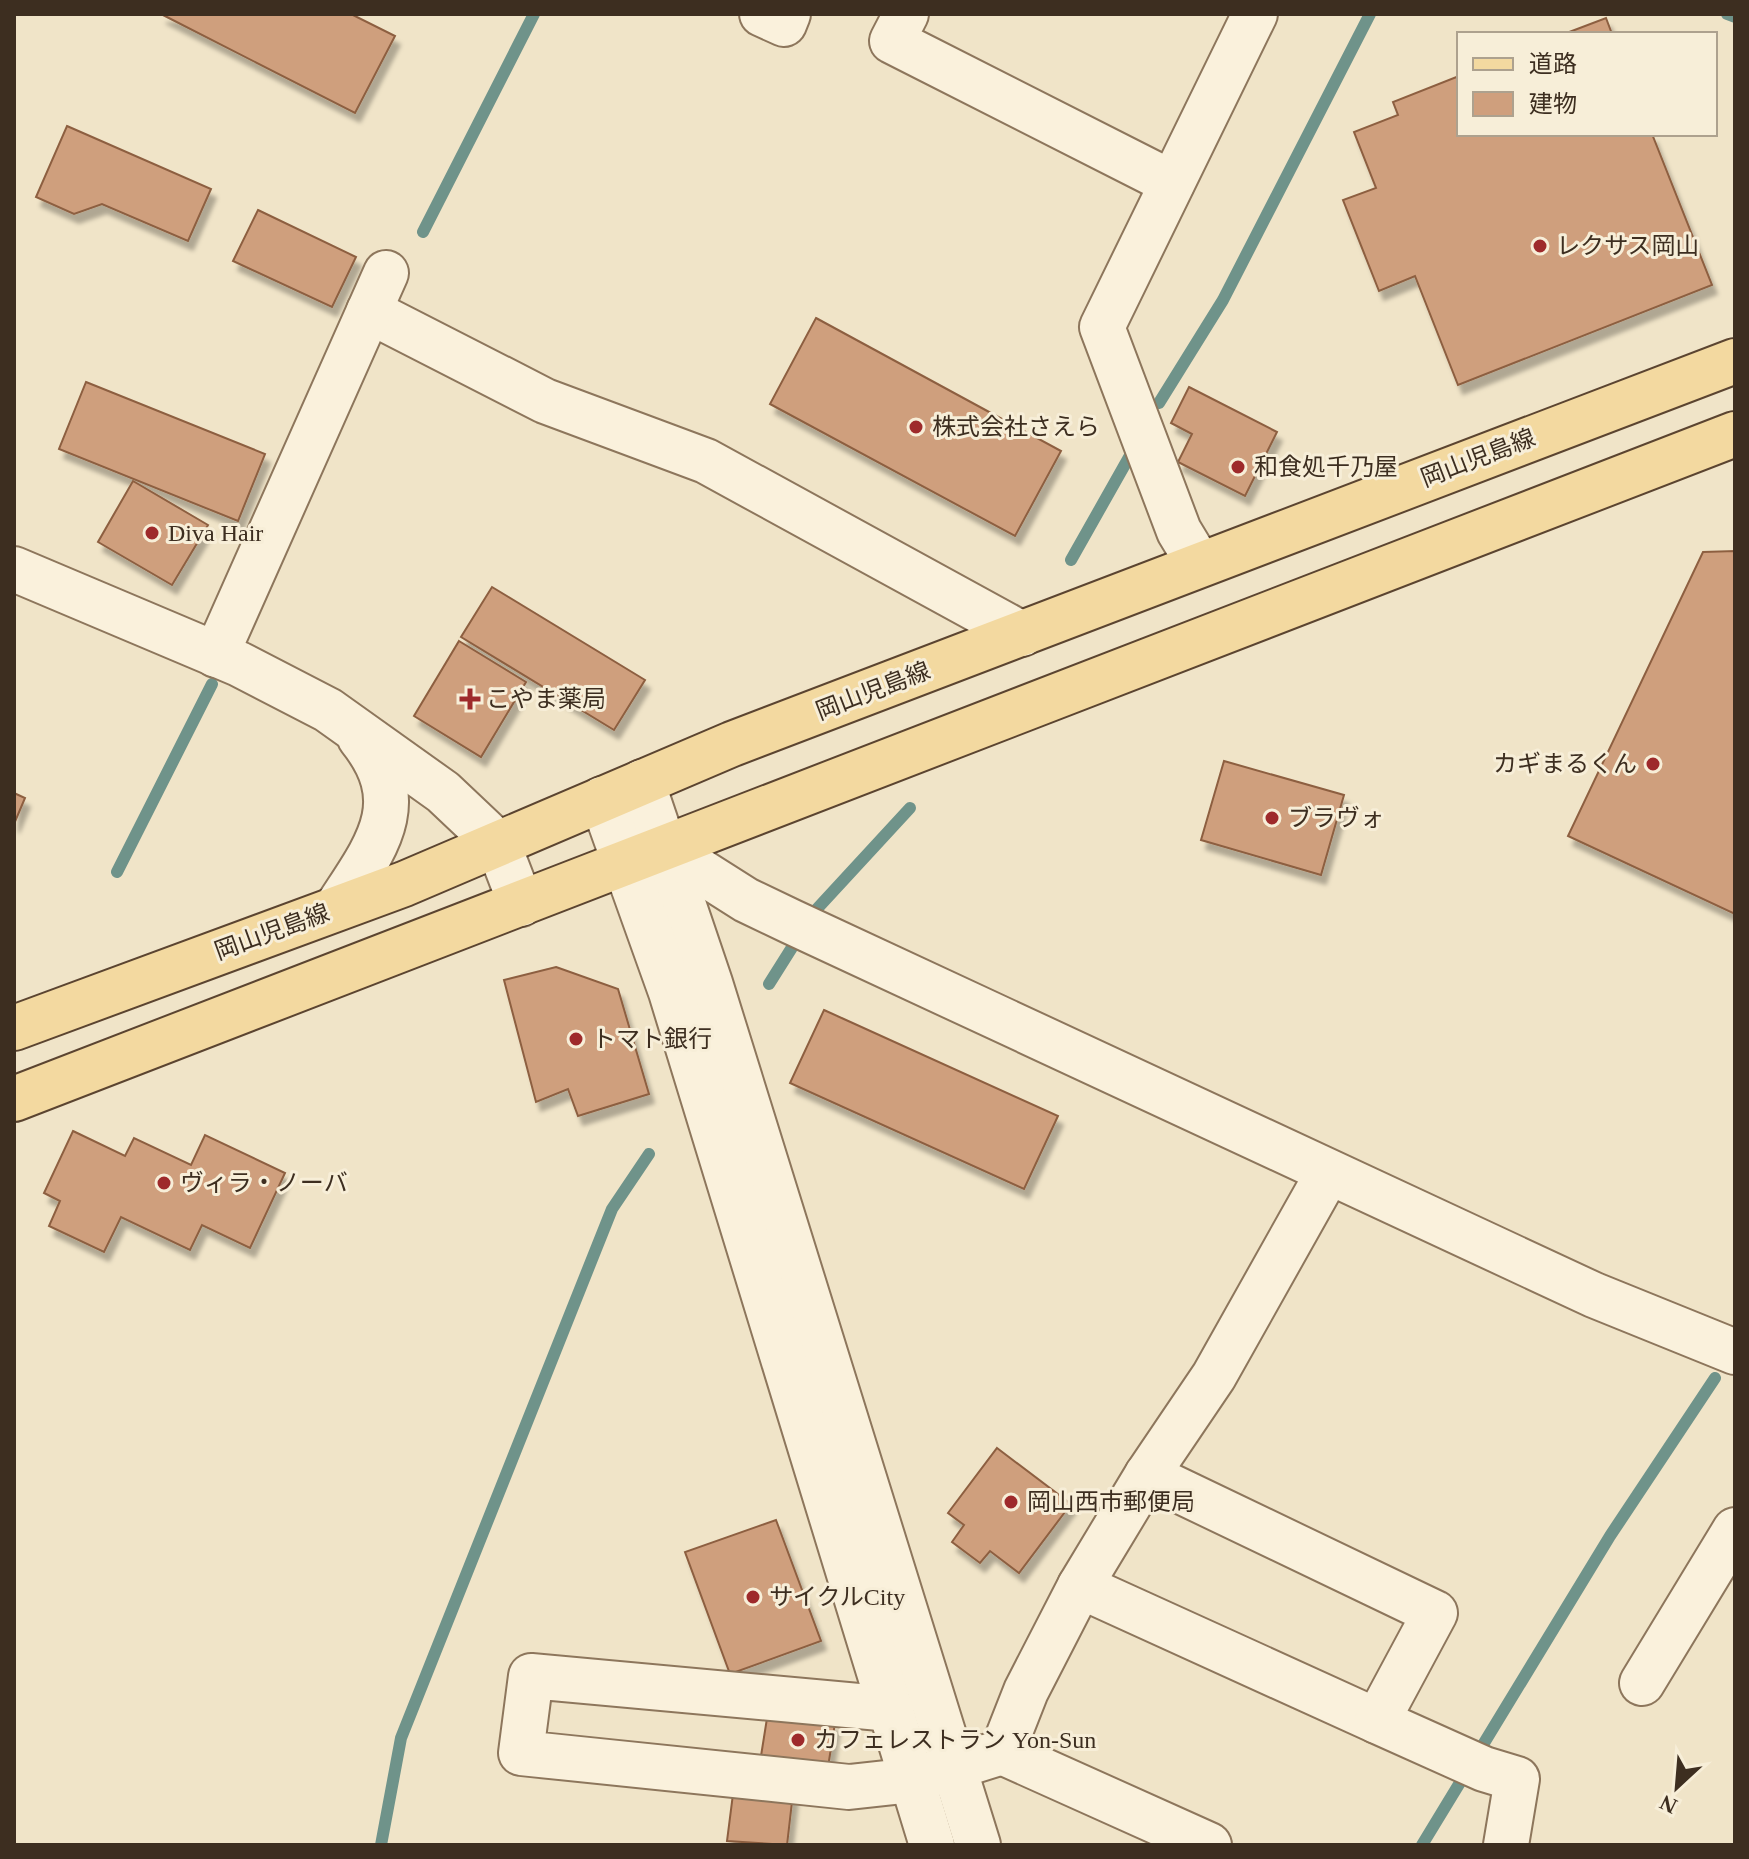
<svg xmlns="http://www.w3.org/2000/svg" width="1749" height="1859" font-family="'Times New Roman','Noto Sans JP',serif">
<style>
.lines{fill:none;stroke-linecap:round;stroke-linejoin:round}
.stream{stroke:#6f938a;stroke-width:12}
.building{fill:#cf9f7d;stroke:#8d5f41;stroke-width:2;filter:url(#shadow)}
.minor-casing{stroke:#8d765c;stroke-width:48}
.major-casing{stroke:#5b4430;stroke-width:48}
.minor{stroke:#faf1dc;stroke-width:44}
.major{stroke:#f3d9a0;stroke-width:44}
.poi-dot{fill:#9e2a2b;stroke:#f7eed8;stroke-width:3}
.labels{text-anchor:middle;stroke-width:6;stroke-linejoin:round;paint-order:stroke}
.poi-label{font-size:24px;fill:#3d2e20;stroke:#f7eed8;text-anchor:start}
.street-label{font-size:24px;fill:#3d2e20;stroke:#f7eed8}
</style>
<defs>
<filter id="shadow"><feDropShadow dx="5" dy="9" stdDeviation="2" flood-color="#0004"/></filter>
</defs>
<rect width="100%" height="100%" fill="#f0e4c8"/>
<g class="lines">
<g class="stream">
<path d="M1727 14 1735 17"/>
<path d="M423 232 534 14"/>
<path d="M1159 403 1223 300 1370 14"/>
<path d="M1071 560 1132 452"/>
<path d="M117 872 212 684"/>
<path d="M769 984 815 911 910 808"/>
<path d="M381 1845 401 1738 612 1209 649 1154"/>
<path d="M1422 1845 1610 1536 1715 1378"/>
</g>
</g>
<g class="building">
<path d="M161 14H351L395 36 355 113Z"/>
<path d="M1606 18 1612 34H1564Z"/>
<path d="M1459 76V134H1652L1712 285 1458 385 1415 276 1379 291 1343 200 1376 188 1354 132 1398 115 1393 102Z"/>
<path d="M67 126 211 189 188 241 102 204 74 214 36 197Z"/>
<path d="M258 210 356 257 332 307 233 261Z"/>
<path d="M816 318 1061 451 1015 536 770 404Z"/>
<path d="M86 382 265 454 238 521 59 449Z"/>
<path d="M1189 387 1277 432 1245 496 1178 462 1192 434 1171 423Z"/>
<path d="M133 481 208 525 172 585 98 542Z"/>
<path d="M1735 551V914L1568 836 1703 552Z"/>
<path d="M492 587 645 680 614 730 461 637Z"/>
<path d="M459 641 526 682 481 757 414 716Z"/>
<path d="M1224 761 1344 795 1321 875 1201 840Z"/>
<path d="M14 793 25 798 14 824Z"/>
<path d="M556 967 618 989 649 1094 578 1116 568 1089 536 1102 504 980Z"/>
<path d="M824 1010 1058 1116 1024 1189 790 1083Z"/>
<path d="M73 1131 125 1156 134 1138 191 1165 205 1135 285 1173 250 1248 202 1225 190 1250 121 1217 104 1252 49 1226 60 1201 44 1193Z"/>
<path d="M997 1448 1071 1504 1019 1573 990 1551 980 1563 952 1542 964 1525 948 1513Z"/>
<path d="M776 1520 821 1641 730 1674 685 1552Z"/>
<path d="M768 1712 835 1723 828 1767 761 1756Z"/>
<path d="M734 1786 793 1793 787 1845 727 1841Z"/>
</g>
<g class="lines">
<g class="minor-casing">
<g id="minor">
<path d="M762 14 784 24 788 14"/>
<path d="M906 14 892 41 1172 183"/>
<path d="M369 311 545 401 706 461 1022 634"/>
<path d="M1199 564 1179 531 1102 327 1255 14"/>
<path d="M14 569 239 664 328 710 443 792 498 844 521 904"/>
<path d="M216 655 386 273"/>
<path d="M642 782 710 983 978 1845"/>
<path d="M602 799 671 992 932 1845"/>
<path d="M664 848 746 900 792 922 1594 1295 1735 1352"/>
<path d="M337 907C375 848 413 804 360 738"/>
<path d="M1080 1586 1377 1721 1435 1613 1147 1475"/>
<path d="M1642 1683 1735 1530"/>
<path d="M891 1709 531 1676 521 1753 849 1787 913 1780 1002 1752 1026 1691 1080 1586 1147 1475 1214 1376 1328 1173"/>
<path d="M1377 1721 1484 1769 1517 1779 1506 1845"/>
<path d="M1002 1752 1209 1845"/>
</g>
</g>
<g class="major-casing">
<g id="major">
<path d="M14 1028 404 884 732 744 1735 361"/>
<path d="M14 1099 1735 434"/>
</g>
</g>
<use href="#minor" class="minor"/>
<use href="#major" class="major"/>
</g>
<g class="poi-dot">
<circle cx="1540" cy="246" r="8"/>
<circle cx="916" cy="427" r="8"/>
<circle cx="1238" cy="467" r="8"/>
<circle cx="152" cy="533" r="8"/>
<path d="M466 687h8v8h8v8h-8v8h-8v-8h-8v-8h8z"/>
<circle cx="1653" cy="764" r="8"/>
<circle cx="1272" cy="818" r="8"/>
<circle cx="576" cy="1039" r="8"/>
<circle cx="164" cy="1183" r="8"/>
<circle cx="1011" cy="1502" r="8"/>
<circle cx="753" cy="1597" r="8"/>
<circle cx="798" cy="1740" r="8"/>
</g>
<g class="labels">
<g class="poi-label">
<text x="1556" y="254">レクサス岡山</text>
<text x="932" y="435">株式会社さえら</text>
<text x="1254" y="475">和食処千乃屋</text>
<text x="168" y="541">Diva Hair</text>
<text x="486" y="707">こやま薬局</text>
<text x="1637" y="772" text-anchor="end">カギまるくん</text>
<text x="1288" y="826">ブラヴォ</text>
<text x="592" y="1047">トマト銀行</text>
<text x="180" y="1191">ヴィラ・ノーバ</text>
<text x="1027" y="1510">岡山西市郵便局</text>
<text x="769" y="1605">サイクルCity</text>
<text x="814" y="1748">カフェレストラン Yon-Sun</text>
</g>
<g class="street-label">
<text transform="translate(1478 458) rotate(-21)" y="8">岡山児島線</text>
<text transform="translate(873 691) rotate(-21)" y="8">岡山児島線</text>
<text transform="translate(272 932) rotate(-20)" y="8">岡山児島線</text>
</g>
</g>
<rect width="1749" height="1859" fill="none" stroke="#3d2e20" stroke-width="32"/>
<rect x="1457" y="32" width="260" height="104" fill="#f7eed8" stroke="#ada18e" stroke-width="2"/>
<rect x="1473" y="58" width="40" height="12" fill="#f3d9a0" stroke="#ada18e" stroke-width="2"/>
<text x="1529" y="72" font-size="24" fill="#3d2e20">道路</text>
<rect x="1473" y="92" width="40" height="24" fill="#cf9f7d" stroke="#ada18e" stroke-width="2"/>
<text x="1529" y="112" font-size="24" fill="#3d2e20">建物</text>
<g transform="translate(1677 1787) rotate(206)" stroke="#f7eed8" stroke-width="6" paint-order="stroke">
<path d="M0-6L14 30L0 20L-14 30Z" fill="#3d2e20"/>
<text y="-12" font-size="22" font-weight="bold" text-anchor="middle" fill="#3d2e20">N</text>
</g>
</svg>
